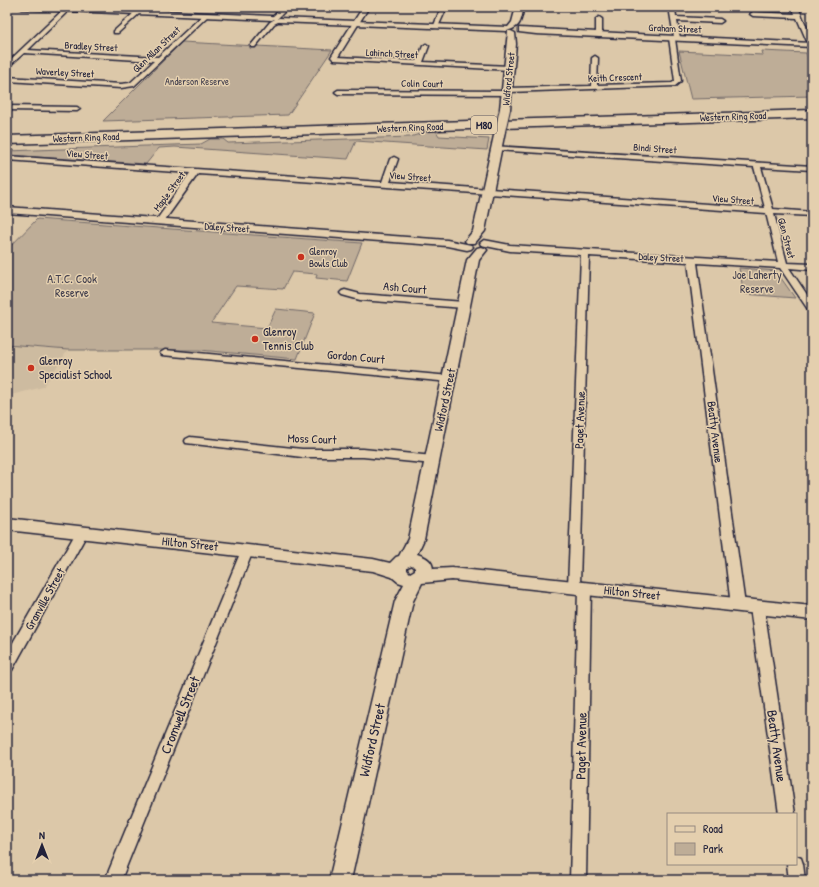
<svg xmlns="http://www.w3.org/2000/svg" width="819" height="887" font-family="'Patrick Hand',sans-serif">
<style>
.built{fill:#cdbba0}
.green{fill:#bead97;stroke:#706869}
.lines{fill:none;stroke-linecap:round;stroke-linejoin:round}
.street-casing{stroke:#22223b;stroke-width:3}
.secondary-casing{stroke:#22223b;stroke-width:3}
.highway-casing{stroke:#22223b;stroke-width:3}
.street{fill:#e4cfae;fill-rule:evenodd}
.secondary{fill:#e4cfae;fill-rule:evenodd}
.highway{fill:#e4cfae;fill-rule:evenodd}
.secondary-bridge-casing{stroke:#22223b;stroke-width:12;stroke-linecap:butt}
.secondary-bridge{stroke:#e4cfae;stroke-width:10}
.poi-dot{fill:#c8321e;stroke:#e4cfae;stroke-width:1.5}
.labels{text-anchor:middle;stroke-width:3;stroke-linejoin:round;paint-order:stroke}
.far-street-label{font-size:10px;fill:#22223b;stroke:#e4cfae}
.far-park-label{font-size:10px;fill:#413e4d;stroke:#e4cfae}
.far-poi-label{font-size:10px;fill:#22223b;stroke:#e4cfae;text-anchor:start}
.shield{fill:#e4cfae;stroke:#5c565e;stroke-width:1}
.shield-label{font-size:11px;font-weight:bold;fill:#22223b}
.park-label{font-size:12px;fill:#413e4d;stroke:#e4cfae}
.street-label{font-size:12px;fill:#22223b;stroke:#e4cfae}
.poi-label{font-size:12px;fill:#22223b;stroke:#e4cfae;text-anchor:start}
.near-street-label{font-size:14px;fill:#22223b;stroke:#e4cfae}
</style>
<rect width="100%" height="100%" fill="#dcc8a9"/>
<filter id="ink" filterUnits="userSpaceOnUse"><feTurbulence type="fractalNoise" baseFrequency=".025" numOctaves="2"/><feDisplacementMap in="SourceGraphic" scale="8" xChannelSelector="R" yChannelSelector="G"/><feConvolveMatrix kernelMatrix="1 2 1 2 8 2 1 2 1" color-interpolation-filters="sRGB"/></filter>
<g filter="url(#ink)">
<path class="built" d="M7 345 68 350 43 387 7 396Z"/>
<g class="green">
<path d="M182 42 332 50 288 115 103 121Z"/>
<path d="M679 51 763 55 762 51 806 53 812 68V96L691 99Z"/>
<path d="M436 131 439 136 489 139 487 150 356 141 348 159 175 147 159 148 146 164 7 155V151L201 144 210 139H223L228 143 410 137 426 132Z"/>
<path d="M37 219 362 243 347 281 316 278 317 274 292 272 283 289 236 286 211 323 267 328 276 309 315 313 297 359 200 350H68L7 345V250Z"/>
<path d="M739 268 776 271 795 298 744 294Z"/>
</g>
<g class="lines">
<g class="street-casing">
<g id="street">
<path d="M66 7 71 8 28 50 158 57 204 14 209 15 134 86 121 88 7 81V77L121 84 130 83 154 61 24 53 7 68V63Z"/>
<path d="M111 7H118L112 12H108L107 11Z"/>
<path d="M283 7H289L277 19H280V21L274 24 255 47H251V45L270 22 275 19H272V17Z"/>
<path d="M363 7H369L338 57 417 61 423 46 426 44 429 46 423 62 509 66 512 68 509 70 334 60 331 57Z"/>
<path d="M441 7H447L438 27 433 28Z"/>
<path d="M669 7H675L676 17 720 19 723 21 720 23 677 21 680 38 675 39 681 81 675 86 509 92V94L507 95 338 94 335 92 338 90 505 91V89L507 88 591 86 592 58 595 56 598 58 597 85 672 83 675 81 669 38 674 37Z"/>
<path d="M792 7H798L812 39V48L809 46 797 18 753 16 750 14 753 12 795 14Z"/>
<path d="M136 11 141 12 118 33H114V31Z"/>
<path d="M599 17 602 19V35L599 37 596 35V19Z"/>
<path d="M7 106 77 107 80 109 77 111 7 110Z"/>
<path d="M493 146 812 166V170L761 167 773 209 812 212V216L774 214 787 263 812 264V270L789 268 812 302V312L809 311 780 268 697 263 745 605 743 609 738 610 733 609 731 605 688 262 589 256 580 585 585 583 590 585 591 588 586 880H570L578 590 574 592 569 590 568 587 581 255 510 251 481 245 480 243 484 240 510 245 778 262 766 213 198 174 162 224H159L155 222 190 173 7 160V156L382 182 390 159 394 157 398 159 390 182 765 208 754 167 496 150 492 148Z"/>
<path d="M345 290 360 294 464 302 469 305 464 308 360 300 342 295 340 293 342 291Z"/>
<path d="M165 350 450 376 455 379 450 382 162 355 160 353Z"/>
<path d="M190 437 302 449H363L433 456 437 457 439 460 437 463 433 464 363 457H302L186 443 185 441 186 439Z"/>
<path d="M82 528 86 529 88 532 12 670 7 672V653L78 529Z"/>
<path d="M247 547 251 548 253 551 121 880H105L241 551 243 548Z"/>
<path d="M757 602 762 603 764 607 795 814H779L750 607 752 603Z"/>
<path d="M796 856 801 858 803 864 805 880H789L787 864H796Z"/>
</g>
</g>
<g class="secondary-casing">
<g id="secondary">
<path d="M18 7H80L272 16 276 18 272 20 22 9Z"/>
<path d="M516 7H524C520 22 522 26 507 31L279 22 275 20 279 18 508 27 512 22Z"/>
<path d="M519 28 811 43 812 47 536 34 519 32Z"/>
<path d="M508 31H511L515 33 516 44 510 109 505 112 500 109Z"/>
<path d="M500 128 505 131 485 231 475 243H467L465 241 473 231 495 131Z"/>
<path d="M7 207 447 240 471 245 473 247 471 249 467 250 447 246 7 213Z"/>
<path d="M481 247 485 248 487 250 479 260 424 539 417 554C425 557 432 559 433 569L452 568 812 606V620L452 580 422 583 413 601 351 880H329L395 601 404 584 398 582 392 577 373 571 7 530V518L373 559 390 563 396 557 399 556 408 539 467 260 477 248ZM412 565 415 568V570L410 573 407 570V567Z"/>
</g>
</g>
<g class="highway-casing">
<path id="highway" d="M812 110V118L7 144V136Z"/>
</g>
<use href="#street" class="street"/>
<use href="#secondary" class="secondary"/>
<use href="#highway" class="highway"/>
<g class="secondary-bridge-casing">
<path id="secondary-bridge" d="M500 131 505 109"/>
</g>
<use href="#secondary-bridge" class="secondary-bridge"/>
</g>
</g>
<g class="poi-dot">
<circle cx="301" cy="257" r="4"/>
<circle cx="255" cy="339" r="4"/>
<circle cx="31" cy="368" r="4"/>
</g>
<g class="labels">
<g class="far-street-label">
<text transform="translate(675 28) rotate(2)" y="4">Graham Street</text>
<text transform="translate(91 46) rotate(3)" y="4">Bradley Street</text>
<text transform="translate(156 49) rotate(-44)" y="4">Glen Allan Street</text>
<text transform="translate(392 53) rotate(3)" y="4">Lahinch Street</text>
<text transform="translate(65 72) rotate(3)" y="4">Waverley Street</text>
<text transform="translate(615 77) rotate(-2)" y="4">Keith Crescent</text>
<text transform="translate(508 79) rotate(-84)" y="4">Widford Street</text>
<text transform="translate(422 83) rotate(1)" y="4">Colin Court</text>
<text transform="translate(733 116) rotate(-2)" y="4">Western Ring Road</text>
<text transform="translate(410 127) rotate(-2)" y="4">Western Ring Road</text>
<text transform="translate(86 137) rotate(-2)" y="4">Western Ring Road</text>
<text transform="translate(655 148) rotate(4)" y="4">Bindi Street</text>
<text transform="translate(87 154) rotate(4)" y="4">View Street</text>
<text transform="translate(410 176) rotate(4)" y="4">View Street</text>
<text transform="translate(169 191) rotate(-54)" y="4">Maple Street</text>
<text transform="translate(733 199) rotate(4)" y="4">View Street</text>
<text transform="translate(227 227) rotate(4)" y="4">Daley Street</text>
<text transform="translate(787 238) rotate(75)" y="4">Glen Street</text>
<text transform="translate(661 257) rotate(3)" y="4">Daley Street</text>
</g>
<g class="far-park-label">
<text x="197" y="85">Anderson Reserve</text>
</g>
<g class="far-poi-label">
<text x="309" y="255">Glenroy<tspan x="309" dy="12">Bowls Club</tspan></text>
</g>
<rect class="shield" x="471" y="116" width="26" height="18" rx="3"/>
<g class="shield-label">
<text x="484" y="129">M80</text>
</g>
<g class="park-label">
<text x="757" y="279">Joe Laherty<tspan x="757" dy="14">Reserve</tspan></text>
<text x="72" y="283">A.T.C. Cook<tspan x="72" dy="14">Reserve</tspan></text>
</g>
<g class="street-label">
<text transform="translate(405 288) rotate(5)" y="4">Ash Court</text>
<text transform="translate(356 357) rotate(5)" y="4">Gordon Court</text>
<text transform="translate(445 400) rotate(-78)" y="4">Widford Street</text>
<text transform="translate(580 420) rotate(-88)" y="4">Paget Avenue</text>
<text transform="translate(715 432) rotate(83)" y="4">Beatty Avenue</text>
<text transform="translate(312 439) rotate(2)" y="4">Moss Court</text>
<text transform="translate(190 544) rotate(6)" y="4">Hilton Street</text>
<text transform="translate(632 593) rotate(6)" y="4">Hilton Street</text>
<text transform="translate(45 599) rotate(-61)" y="4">Granville Street</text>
</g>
<g class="poi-label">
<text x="263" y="336">Glenroy<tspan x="263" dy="14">Tennis Club</tspan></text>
<text x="39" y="365">Glenroy<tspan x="39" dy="14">Specialist School</tspan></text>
</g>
<g class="near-street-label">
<text transform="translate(180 715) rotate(-68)" y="5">Cromwell Street</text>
<text transform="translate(372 740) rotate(-77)" y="5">Widford Street</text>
<text transform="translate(581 746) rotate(-89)" y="5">Paget Avenue</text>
<text transform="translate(777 746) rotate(82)" y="5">Beatty Avenue</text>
</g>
</g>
<rect width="819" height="887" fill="none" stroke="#e4cfae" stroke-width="24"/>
<rect x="12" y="12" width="795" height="863" fill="none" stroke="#22223b" stroke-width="1.5" filter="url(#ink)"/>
<rect x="667" y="813" width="130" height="52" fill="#e4cfae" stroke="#968a80"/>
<rect x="675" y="826" width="20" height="6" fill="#e4cfae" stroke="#968a80"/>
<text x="703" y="833" font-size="12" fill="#22223b">Road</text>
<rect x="675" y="843" width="20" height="12" fill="#bead97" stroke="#968a80"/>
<text x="703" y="853" font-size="12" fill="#22223b">Park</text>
<g transform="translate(42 845)" stroke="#e4cfae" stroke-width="3" paint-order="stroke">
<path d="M0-3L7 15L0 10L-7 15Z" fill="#22223b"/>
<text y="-6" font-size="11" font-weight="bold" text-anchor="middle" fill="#22223b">N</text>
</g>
</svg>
